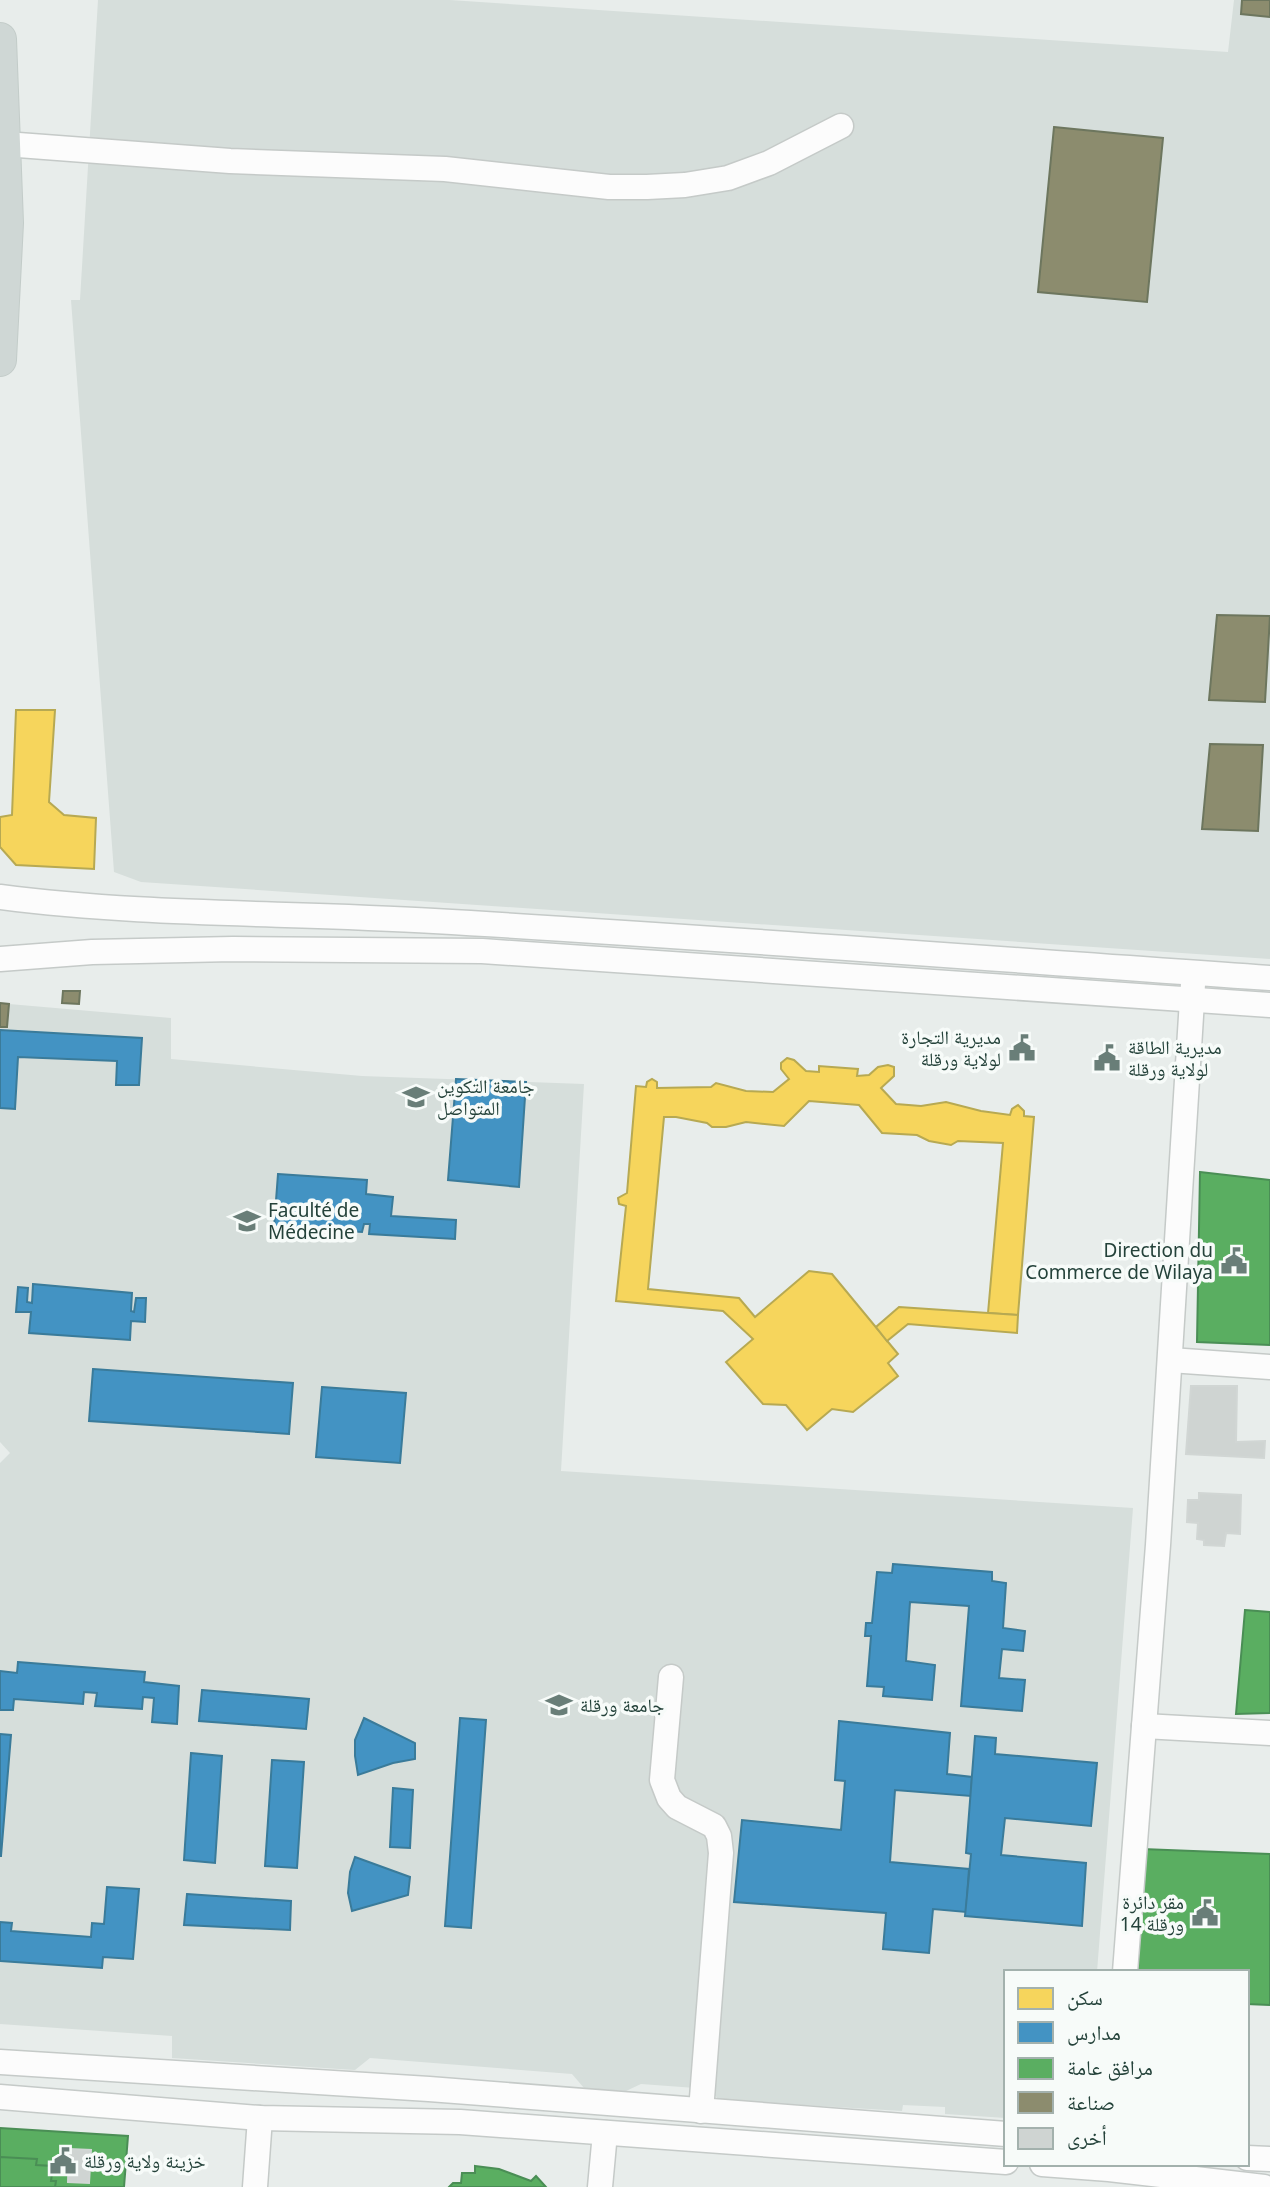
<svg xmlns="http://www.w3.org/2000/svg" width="1270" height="2187" font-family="'Noto Sans','Noto Naskh Arabic',sans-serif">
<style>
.built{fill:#d6dedb}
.homes{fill:#f6d55c;stroke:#b7a952;stroke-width:2}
.schools{fill:#4393c3;stroke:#3a7b9a;stroke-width:2}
.public{fill:#5aae61;stroke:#4a8e55;stroke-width:2}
.industry{fill:#8c8c6e;stroke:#6d765e;stroke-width:2}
.building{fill:#cfd4d2;stroke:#d1d6d4;stroke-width:2}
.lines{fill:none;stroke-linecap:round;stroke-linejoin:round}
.minor-casing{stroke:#c5cac8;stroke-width:27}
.major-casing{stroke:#c3ccc9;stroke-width:34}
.minor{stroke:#fcfcfc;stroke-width:24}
.major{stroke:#cfd7d5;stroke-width:32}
.labels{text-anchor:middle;stroke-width:7;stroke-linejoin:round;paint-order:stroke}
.poi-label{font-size:19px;fill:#24423a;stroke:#f7fbf9;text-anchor:start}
</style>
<rect width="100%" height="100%" fill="#e8edeb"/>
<g class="built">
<path d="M98 0H450L1228 52 1234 0H1270V959L141 882 114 872 71 300H80Z"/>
<path d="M9 1004 171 1018V1059L362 1076 584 1084 561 1471 1133 1508 1097 1972H1006V2118L945 2114V2107L903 2105 902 2111 719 2100 709 2089 641 2084 626 2091 584 2088 572 2074 370 2058 355 2070 172 2058V2036L0 2024V1463L10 1453 0 1442V1027H7Z"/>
</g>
<g class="homes">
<path d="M16 710H55L49 802 64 815 96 818 94 869 16 865 0 847V817L12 815Z"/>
<path d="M787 1058 794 1060 806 1071 819 1072V1066L858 1069 857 1076 869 1075 878 1067 888 1065 894 1067V1076L881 1088 896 1104 921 1106 946 1102 981 1111 1010 1115 1012 1109 1018 1105 1024 1111V1116L1034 1117 1018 1315 988 1313 1003 1143 958 1141 951 1145 929 1141 917 1135 882 1133 859 1105 809 1101 784 1126 746 1122 726 1127H712L707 1123 676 1117H664L648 1289 739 1298 755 1317 809 1271 832 1274 898 1354 888 1363 898 1376 853 1412 832 1409 807 1430 786 1405 763 1404 726 1362 753 1339 723 1311 616 1301 626 1206 619 1204 618 1198 627 1193 636 1086 646 1087 647 1082 652 1079 657 1082V1088L711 1087 716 1083 746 1091 773 1092 789 1079 781 1069V1063Z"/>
<path d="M899 1307 1018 1315 1017 1333 908 1324 887 1341 876 1327Z"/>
</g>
<g class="schools">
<path d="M0 1030 142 1038 139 1085H116L117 1061 18 1057 15 1109 0 1108Z"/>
<path d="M456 1079 526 1082 519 1187 448 1180Z"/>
<path d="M278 1174 367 1180 366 1194 393 1197 391 1216 456 1220 455 1239 369 1234 370 1224H364L362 1232 274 1227Z"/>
<path d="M33 1284 132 1293 131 1311 134 1312 136 1298H146L145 1322 131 1321 130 1340 29 1333 31 1312H16L18 1287 28 1288 27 1302 32 1303Z"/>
<path d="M93 1369 293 1383 289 1434 89 1421Z"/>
<path d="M322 1387 406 1393 400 1463 316 1457Z"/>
<path d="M893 1564 992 1572V1581L1006 1583 1003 1628 1025 1631 1023 1651 1002 1649 999 1678 1025 1680 1022 1711 961 1706 969 1606 910 1602 906 1661 935 1665 932 1700 883 1696 884 1687 867 1686 871 1636H865L866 1623H872L877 1572 892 1573Z"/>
<path d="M18 1662 145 1672 144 1682 179 1686 177 1724 152 1722 154 1698 143 1697 142 1709 95 1706 97 1693 84 1692 83 1704 14 1699 13 1710H0V1671L17 1673Z"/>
<path d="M202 1690 309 1699 306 1729 199 1721Z"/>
<path d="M364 1718 415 1743V1759L393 1763 358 1775 355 1756V1740Z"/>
<path d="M460 1718 486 1720 471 1928 445 1926Z"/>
<path d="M839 1721 950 1733 947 1774 972 1777 971 1796 895 1790 890 1862 969 1869 966 1912 933 1909 929 1953 883 1949 886 1913 734 1902 742 1820 841 1830 845 1781 835 1780Z"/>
<path d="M0 1734 11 1735 1 1856H0Z"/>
<path d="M975 1736 996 1738 995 1754 1097 1763 1091 1826 1005 1818 1001 1855 1086 1863 1082 1926 965 1916 971 1854 966 1853Z"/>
<path d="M191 1753 222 1756 215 1863 184 1860Z"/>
<path d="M272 1760 304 1762 297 1868 265 1866Z"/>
<path d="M393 1788 413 1790 410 1848 390 1847Z"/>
<path d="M355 1857 410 1877 408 1895 352 1911 348 1893 350 1872Z"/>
<path d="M107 1887 139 1889 133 1959 103 1957 102 1968 0 1961V1922L12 1923 11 1931 91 1937 92 1923 104 1924Z"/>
<path d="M187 1894 291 1901 290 1930 184 1925Z"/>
</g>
<g class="public">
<path d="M1200 1172 1270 1180V1345L1197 1342Z"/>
<path d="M1245 1610 1270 1612V1713L1236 1714Z"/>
<path d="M1142 1849 1270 1854V2005L1247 2004V1972H1138Z"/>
<path d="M0 2128 128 2136 124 2187H0Z"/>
<path d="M0 2157 37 2159 36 2165 53 2166 51 2181H56L55 2187H0Z"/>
<path d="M475 2166 499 2169 531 2181 536 2176 546 2187H449L453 2183H461L462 2173H475Z"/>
</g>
<g class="industry">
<path d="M1242 0H1270V17L1241 14Z"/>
<path d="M1054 127 1163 138 1147 302 1038 292Z"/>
<path d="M1217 615 1270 616 1265 702 1209 700Z"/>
<path d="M1210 744 1263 745 1258 831 1202 829Z"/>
<path d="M63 991H80L79 1004 62 1003Z"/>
<path d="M0 1003 9 1004 7 1027H0Z"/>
</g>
<g class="building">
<path d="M1191 1386H1237L1236 1442 1265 1441 1264 1458 1186 1454Z"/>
<path d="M1199 1493 1241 1495 1240 1534 1226 1533 1224 1546 1204 1545V1540L1197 1539 1198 1523 1187 1522 1188 1500H1199Z"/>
<path d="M69 2149 91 2150 89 2183 68 2182Z"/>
</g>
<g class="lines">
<g class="minor-casing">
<g id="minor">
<path d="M5 144 230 161 445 169 609 187H647L685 185 728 178 769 163 841 126"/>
<path d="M0 897C144 916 290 912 434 921 713 937 991 959 1270 978"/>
<path d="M0 959 92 952 233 949 482 951 1270 1005"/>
<path d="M1170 1360 1270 1367"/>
<path d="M671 1677 662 1780 669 1798 677 1807 714 1826 719 1836 721 1853 701 2111"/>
<path d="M1144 1726 1270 1733"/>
<path d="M1125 1972 1158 1545 1193 984"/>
<path d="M0 2062 429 2089 1006 2134"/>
<path d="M0 2097 260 2118 460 2122 1006 2162"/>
<path d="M1247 2158 1270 2159"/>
<path d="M1042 2164 1109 2169 1264 2187"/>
<path d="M255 2187 260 2118"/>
<path d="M600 2187 605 2133"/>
</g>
</g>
<g class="major-casing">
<path id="major" d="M0 39 7 223 0 360"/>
</g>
<use href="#minor" class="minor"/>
<use href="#major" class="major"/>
</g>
<defs>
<g id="civic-bare" transform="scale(2.1)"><path d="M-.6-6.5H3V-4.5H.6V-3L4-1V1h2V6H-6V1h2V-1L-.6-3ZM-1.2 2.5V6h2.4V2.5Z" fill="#697e78" stroke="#f7fbf9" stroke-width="2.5" paint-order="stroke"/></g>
<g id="university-bare" transform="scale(2.1)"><path d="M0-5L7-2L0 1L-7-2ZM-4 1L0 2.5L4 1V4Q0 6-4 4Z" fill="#697e78" stroke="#f7fbf9" stroke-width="2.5" paint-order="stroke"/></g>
</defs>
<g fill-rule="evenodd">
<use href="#civic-bare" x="1022" y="1048"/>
<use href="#civic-bare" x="1107" y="1058"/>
<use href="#university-bare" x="416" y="1097"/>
<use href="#university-bare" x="247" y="1221"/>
<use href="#civic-bare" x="1234" y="1261"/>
<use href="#university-bare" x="559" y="1705"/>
<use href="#civic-bare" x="1205" y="1913"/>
<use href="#civic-bare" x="63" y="2161"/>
</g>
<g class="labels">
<g class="poi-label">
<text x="1001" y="1044" text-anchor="end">مديرية التجارة<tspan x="1001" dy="22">لولاية ورقلة</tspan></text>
<text x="1128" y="1054">مديرية الطاقة<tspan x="1128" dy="22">لولاية ورقلة</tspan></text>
<text x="437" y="1093">جامعة التكوين<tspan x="437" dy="22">المتواصل</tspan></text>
<text x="268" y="1217">Faculté de<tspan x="268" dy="22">Médecine</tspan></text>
<text x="1213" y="1257" text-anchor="end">Direction du<tspan x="1213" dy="22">Commerce de Wilaya</tspan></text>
<text x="580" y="1712">جامعة ورقلة</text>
<text x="1184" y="1909" text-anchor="end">مقر دائرة<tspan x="1184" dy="22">ورقلة 14</tspan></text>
<text x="84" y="2168">خزينة ولاية ورقلة</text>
</g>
</g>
<rect x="1004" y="1970" width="245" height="196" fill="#f7fbf9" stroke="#a3b1ad" stroke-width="2"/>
<rect x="1018" y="1988" width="35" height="21" fill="#f6d55c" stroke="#a3b1ad" stroke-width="2"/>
<text x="1067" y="2005" font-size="21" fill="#24423a">سكن</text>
<rect x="1018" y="2022" width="35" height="21" fill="#4393c3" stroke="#a3b1ad" stroke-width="2"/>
<text x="1067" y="2040" font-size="21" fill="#24423a">مدارس</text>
<rect x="1018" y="2058" width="35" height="21" fill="#5aae61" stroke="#a3b1ad" stroke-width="2"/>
<text x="1067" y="2075" font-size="21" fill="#24423a">مرافق عامة</text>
<rect x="1018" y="2092" width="35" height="21" fill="#8c8c6e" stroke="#a3b1ad" stroke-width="2"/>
<text x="1067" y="2110" font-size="21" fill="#24423a">صناعة</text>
<rect x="1018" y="2128" width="35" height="21" fill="#cfd4d2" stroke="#a3b1ad" stroke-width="2"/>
<text x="1067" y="2145" font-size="21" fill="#24423a">أخرى</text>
</svg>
